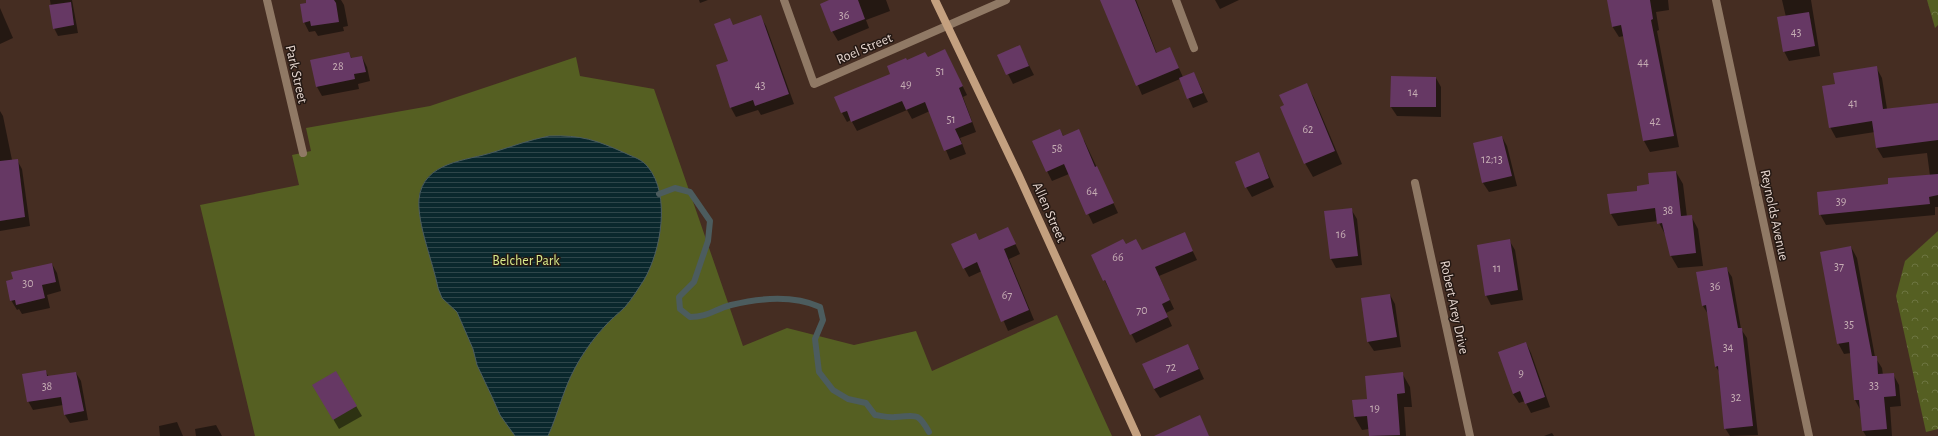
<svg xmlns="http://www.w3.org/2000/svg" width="1938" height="436" font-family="'Alegreya Sans',sans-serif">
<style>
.forest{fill:url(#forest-crowns)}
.park{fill:#555f22}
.water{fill:url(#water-rules);stroke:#4c5c5e}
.shadow{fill:#0007}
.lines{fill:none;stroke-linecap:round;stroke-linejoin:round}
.stream{stroke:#4c5c5e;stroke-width:6}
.building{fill:#663864}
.street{stroke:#907965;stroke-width:8}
.secondary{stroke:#c4a07f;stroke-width:8}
.labels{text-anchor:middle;stroke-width:3;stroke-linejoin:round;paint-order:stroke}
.number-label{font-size:12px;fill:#c6aeb4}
.street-label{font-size:14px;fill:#e6d6cf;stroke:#241813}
.park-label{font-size:14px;fill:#d7ea8b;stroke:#241813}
</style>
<defs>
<pattern id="forest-crowns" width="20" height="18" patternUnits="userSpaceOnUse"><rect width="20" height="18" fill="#555f22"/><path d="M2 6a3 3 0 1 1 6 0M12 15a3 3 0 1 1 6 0" fill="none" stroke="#6d7541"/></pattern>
<pattern id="water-rules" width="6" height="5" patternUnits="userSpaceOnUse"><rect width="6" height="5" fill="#0a282d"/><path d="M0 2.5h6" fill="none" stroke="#2e464a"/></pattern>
</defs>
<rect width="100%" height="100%" fill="#452d22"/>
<g class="forest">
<path d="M1927 0H1938V25L1935 28Z"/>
<path d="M1938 231V429L1926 432 1896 296 1905 261Z"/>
</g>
<path class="park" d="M576 57 580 76 654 89 743 346 787 328 854 345 916 331 932 371 1057 315 1112 436H255L200 205 299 185 292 155 311 151 306 128 430 106Z"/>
<path class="water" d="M549 136C582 135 596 140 625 153 633 157 642 159 648 167 671 195 661 251 644 280 638 289 632 299 625 307 618 314 611 319 605 326 593 339 583 353 575 368 563 390 558 414 548 436H515L500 415 493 399 477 365 473 349 457 312 442 298 438 288C433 262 417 224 419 199 423 161 467 161 494 152 513 146 529 140 549 136Z"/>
<g class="shadow">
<path d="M50 0H72L78 33 58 36 54 28Z"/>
<path d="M308 0H341L344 5 348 26 343 27 344 31 318 36 315 31 309 32 304 22Z"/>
<path d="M699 0H708L700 3Z"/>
<path d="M832 0H886L890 11 866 20 869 28 838 41 832 31Z"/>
<path d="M1102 0H1136L1157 54 1170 49 1183 77 1194 73 1208 102 1193 108 1180 79 1142 95Z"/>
<path d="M1215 0H1239L1220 9Z"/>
<path d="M1608 0H1668L1669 10 1656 12 1659 30 1657 31 1679 147 1650 152 1644 141 1624 36 1619 37 1612 26Z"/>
<path d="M1782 0H1811L1820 56 1789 61 1784 51 1786 17Z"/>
<path d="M0 8 13 38 0 44Z"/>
<path d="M760 16 766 26 794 104 761 115 758 110 736 117 731 108 717 66 729 62 734 26Z"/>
<path d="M1019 46 1034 75 1013 84 999 56Z"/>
<path d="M945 50 967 95 963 97 976 132 960 138 966 154 950 160 930 111 912 119 907 110 857 131 851 120 847 122 842 113 907 61 928 58Z"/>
<path d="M349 53 352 59 362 57 367 67 370 81 358 84 359 89 322 96 317 87Z"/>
<path d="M1876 67 1882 78 1887 109 1938 104V207H1935V215L1826 225 1820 214 1889 185 1930 176 1927 153 1883 158 1877 148 1875 132 1836 138 1830 127 1836 85Z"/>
<path d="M1436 78 1441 87V117L1397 116 1391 107Z"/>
<path d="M1306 84 1314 98 1342 164 1313 177 1305 163Z"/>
<path d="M0 111 3 116 12 160H17L22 169 30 226 0 231Z"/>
<path d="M1060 130 1064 137 1084 140 1118 213 1093 224 1069 174 1052 181 1047 171Z"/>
<path d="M1502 137 1507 146 1517 186 1489 192 1483 183 1474 144Z"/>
<path d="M1259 154 1274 187 1252 197 1246 187Z"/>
<path d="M1676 172 1683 184 1687 217 1691 216 1698 229 1703 266 1678 268 1671 256 1666 236 1658 221 1618 226 1611 214 1638 191Z"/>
<path d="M1351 209 1357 219 1362 265 1336 268 1331 259Z"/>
<path d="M1008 228 1020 254 1009 259 1034 320 1008 331 982 271 969 277 964 268 980 241Z"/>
<path d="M1184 233 1197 260 1159 276 1174 309 1166 313 1172 326 1136 343 1092 255 1126 246 1142 251Z"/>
<path d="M1509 240 1515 250 1523 300 1491 305 1486 295Z"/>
<path d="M1851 247 1857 258 1875 357 1882 368 1883 375 1893 374 1899 385 1901 406 1890 407 1892 436H1866L1863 431 1861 411 1855 400 1851 353 1844 354 1838 343Z"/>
<path d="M52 264 57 273 61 291 47 295 50 308 22 314 19 309 17 310 11 300Z"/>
<path d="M1726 268 1732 277 1741 329 1747 338 1758 435 1730 436 1725 428 1720 373 1716 367 1708 314 1703 306Z"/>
<path d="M1390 295 1395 304 1401 347 1374 351 1368 342Z"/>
<path d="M1526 343 1531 353 1550 407 1531 413 1525 401 1519 403 1513 394Z"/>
<path d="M1188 345 1204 379 1160 398 1154 389Z"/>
<path d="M45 371 49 377 76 373 81 381 88 420 70 423 65 415 63 405 33 410 28 401Z"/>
<path d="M336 372 362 416 339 429 313 385Z"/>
<path d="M1402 373 1410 387 1412 407H1404L1406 436H1370L1369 429 1362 430 1354 416Z"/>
<path d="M177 422 183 436H160L159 426Z"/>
<path d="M216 425 222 436H196L195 429Z"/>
<path d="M1552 433 1554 436H1544Z"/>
</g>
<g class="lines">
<path class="stream" d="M659 194 675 188 690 192 710 221 708 241 694 282 679 297 680 309 690 317C708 317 715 309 731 305 760 298 793 295 820 307L823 320 815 339 819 372 833 390 848 399 866 403 875 415C882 416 889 418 895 417 916 416 917 411 929 432"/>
</g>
<g class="building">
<path d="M306 0H334L336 3 339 22 311 26 310 21 303 23 300 4 306 3Z"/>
<path d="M829 0H858L865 19 831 32 820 4Z"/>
<path d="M1100 0H1135L1156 53 1170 47 1179 68 1136 86Z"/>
<path d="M1607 0H1650L1653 19 1651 20 1674 136 1643 141 1621 25 1612 27Z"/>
<path d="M71 2 74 25 53 29 49 5Z"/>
<path d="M1809 12 1815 46 1783 52 1777 17Z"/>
<path d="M761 15 789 94 755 106 753 100 730 108 716 65 728 61 714 24 730 18 733 25Z"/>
<path d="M1020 45 1029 66 1006 75 997 55Z"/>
<path d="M945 49 963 86 959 88 972 122 955 129 962 144 944 151 925 102 906 110 902 101 851 122 847 111 841 113 834 97 890 74 887 66 906 58 907 60 925 52 928 57Z"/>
<path d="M349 52 351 58 362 56 366 72 354 74 355 79 316 87 310 60Z"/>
<path d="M1877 66 1883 109 1938 103V140L1876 148 1872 121 1829 128 1822 86 1835 84 1833 73Z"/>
<path d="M1194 72 1203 93 1187 99 1179 78Z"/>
<path d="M1391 76 1436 77V107H1390Z"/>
<path d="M1307 83 1335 151 1304 164 1280 107 1284 105 1279 95Z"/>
<path d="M1060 129 1063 136 1079 129 1095 167 1097 166 1114 203 1086 215 1064 164 1046 172 1032 141Z"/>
<path d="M1502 136 1512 176 1482 183 1473 143Z"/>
<path d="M1259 152 1269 178 1245 188 1235 162Z"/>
<path d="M18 159 25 217 0 221V161Z"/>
<path d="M1676 171 1681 216 1692 215 1696 253 1670 256 1662 223 1657 224 1655 208 1610 214 1607 194 1637 191V186L1649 184 1648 173Z"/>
<path d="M1938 174V195L1929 197 1930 204 1819 215 1817 192 1888 184V178Z"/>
<path d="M1352 208 1358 256 1330 259 1324 211Z"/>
<path d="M1008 227 1016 244 1004 249 1029 310 1001 322 977 262 963 269 951 244 976 233 979 240Z"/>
<path d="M1185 232 1193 251 1155 267 1170 300 1162 304 1168 317 1130 335 1105 280 1103 281 1091 255 1123 239 1126 244 1136 239 1142 250Z"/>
<path d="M1510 239 1518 290 1485 296 1477 245Z"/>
<path d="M1851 246 1872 356H1877L1878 374 1894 373 1896 396 1884 397 1887 429 1862 431 1859 400H1854L1849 342 1837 344 1820 252Z"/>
<path d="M52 263 56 282 42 285 45 298 16 305 15 300 10 301 6 281 13 279 11 272Z"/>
<path d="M1727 267 1738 328H1742L1753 426 1724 429 1718 366 1715 367 1706 305 1702 306 1696 272Z"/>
<path d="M1390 294 1397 337 1367 342 1361 298Z"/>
<path d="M1526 342 1545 397 1525 404 1520 391 1513 394 1498 352Z"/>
<path d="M1188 344 1199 369 1154 389 1142 364Z"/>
<path d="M46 370 47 376 76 372 84 411 64 415 61 397 27 402 22 374Z"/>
<path d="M336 371 357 406 333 420 312 385Z"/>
<path d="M1403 372 1405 393 1397 394 1400 435 1369 436 1367 416 1354 417 1352 400 1367 399 1365 376Z"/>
<path d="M1200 415 1209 436H1154Z"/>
</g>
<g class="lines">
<g class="street">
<path d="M267 0 303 153"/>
<path d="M784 0 814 84 1006 0"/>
<path d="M1176 0 1194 48"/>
<path d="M1716 0 1809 436"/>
<path d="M1415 183 1470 436"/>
</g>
<path class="secondary" d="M935 0 1019 176 1137 436"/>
</g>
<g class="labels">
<g class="number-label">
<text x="844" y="19">36</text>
<text x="1796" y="36">43</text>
<text x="1643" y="66">44</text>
<text x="338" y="70">28</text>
<text x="940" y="75">51</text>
<text x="906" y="88">49</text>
<text x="760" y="89">43</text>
<text x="1413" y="96">14</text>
<text x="1853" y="107">41</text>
<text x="951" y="123">51</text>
<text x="1655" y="125">42</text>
<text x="1308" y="133">62</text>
<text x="1057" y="152">58</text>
<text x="1492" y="163">12;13</text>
<text x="1092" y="195">64</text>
<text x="1841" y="205">39</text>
<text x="1668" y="214">38</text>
<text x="1341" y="238">16</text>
<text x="1118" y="261">66</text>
<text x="1839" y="270">37</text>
<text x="1497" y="272">11</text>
<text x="28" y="287">30</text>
<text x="1715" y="290">36</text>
<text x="1007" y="299">67</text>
<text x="1142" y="314">70</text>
<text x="1849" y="328">35</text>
<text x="1728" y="351">34</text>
<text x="1171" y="371">72</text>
<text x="1521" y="377">9</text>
<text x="1874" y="389">33</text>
<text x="47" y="390">38</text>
<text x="1736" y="401">32</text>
<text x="1375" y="412">19</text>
</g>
<g class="street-label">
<text transform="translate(864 48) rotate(-23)" y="5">Roel Street</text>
<text transform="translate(297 74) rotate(77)" y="5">Park Street</text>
<text transform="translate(1050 212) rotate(66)" y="5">Allen Street</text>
<text transform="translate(1775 215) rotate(78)" y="5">Reynolds Avenue</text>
<text transform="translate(1455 307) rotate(78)" y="5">Robert Arey Drive</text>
</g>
<g class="park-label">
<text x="526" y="265">Belcher Park</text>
</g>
</g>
</svg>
